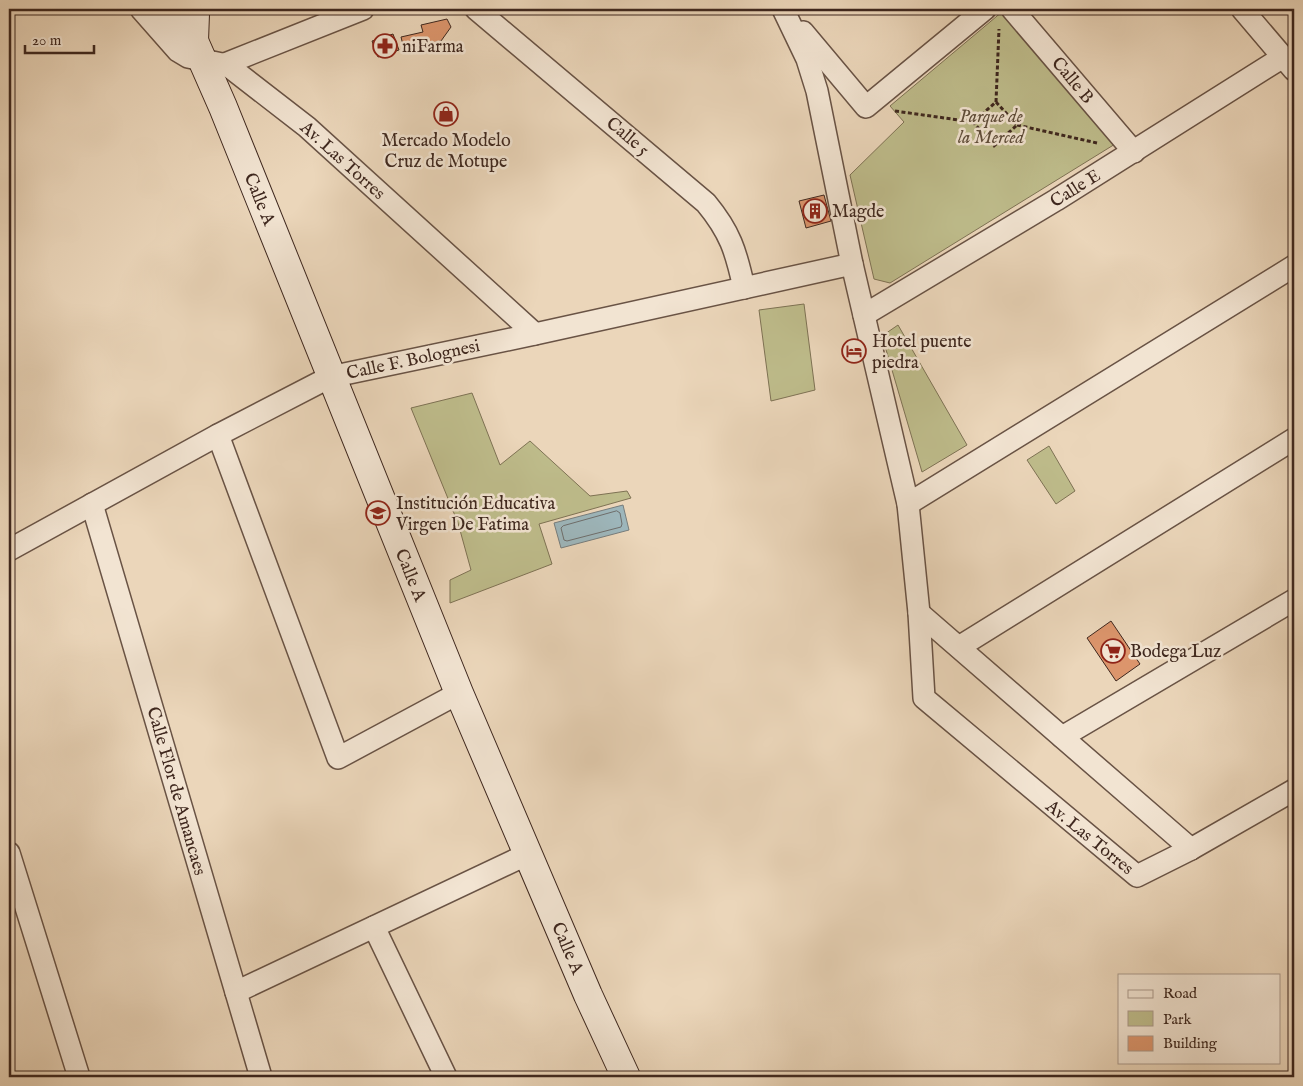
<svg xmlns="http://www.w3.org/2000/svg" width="1303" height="1086" font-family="'IM FELL English',serif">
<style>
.green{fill:#bebc8b;stroke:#7e7254}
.water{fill:#9db6bb;stroke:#777d7c}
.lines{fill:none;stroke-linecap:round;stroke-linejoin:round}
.shore{stroke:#6e6e6c;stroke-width:1}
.building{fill:#dc956c;stroke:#3e271e}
.street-casing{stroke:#695345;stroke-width:24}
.secondary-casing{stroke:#3e271e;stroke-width:30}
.path{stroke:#3e271e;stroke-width:3;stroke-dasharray:4 2.5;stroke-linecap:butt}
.street{stroke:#f2e4d2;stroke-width:21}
.secondary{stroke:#f2e4d2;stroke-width:28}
.labels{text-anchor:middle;stroke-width:5;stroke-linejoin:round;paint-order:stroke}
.poi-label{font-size:18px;fill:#3e271e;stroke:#f2e4d2;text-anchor:start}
.street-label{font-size:18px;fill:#3e271e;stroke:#f2e4d2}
.park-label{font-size:18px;font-style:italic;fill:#5e4c39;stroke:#f2e4d2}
</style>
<rect width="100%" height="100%" fill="#ebd6ba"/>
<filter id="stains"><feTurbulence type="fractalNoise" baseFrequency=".004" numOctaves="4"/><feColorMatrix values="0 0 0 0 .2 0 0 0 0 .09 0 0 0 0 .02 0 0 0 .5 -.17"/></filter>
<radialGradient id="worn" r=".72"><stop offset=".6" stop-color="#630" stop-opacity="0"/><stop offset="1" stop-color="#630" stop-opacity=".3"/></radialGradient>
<g class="green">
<path d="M1003 11 1120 141 890 283 874 279 850 175 904 122 890 106Z"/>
<path d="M804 304 815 390 771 401 759 310Z"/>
<path d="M898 325 967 445 922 472 882 336Z"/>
<path d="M472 393 500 465 530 441 590 496 627 491 631 498 539 524 552 564 450 603V580L471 570 458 523 411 408Z"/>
<path d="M1049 446 1075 491 1056 504 1027 460Z"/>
</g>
<path class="water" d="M623 505 629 530 561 548 554 523Z"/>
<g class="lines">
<path class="shore" d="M617 511 620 513 622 524 621 527 567 541 564 540 561 528 563 526Z"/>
</g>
<g class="building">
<path d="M447 19 451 27 441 41 404 49 401 37 423 32 421 25Z"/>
<path d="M393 34 399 50 378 57 372 41Z"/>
<path d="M824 195 831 221 806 228 799 201Z"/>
<path d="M1111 621 1140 664 1116 681 1087 638Z"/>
</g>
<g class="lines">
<g class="street-casing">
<g id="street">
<path d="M141 9 178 51 188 57 227 65 307 127 535 334"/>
<path d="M476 9 706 203C730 232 736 251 744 288"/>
<path d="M783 9 807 59 817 91 852 264 908 504 919 613 924 698 1137 876 1191 849 1294 790"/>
<path d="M1012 9 1134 152"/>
<path d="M1242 9 1294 70"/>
<path d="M803 32 866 107 985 9"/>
<path d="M225 64 363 9"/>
<path d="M864 315 1056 200 1283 57"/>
<path d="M218 435 338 758 459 693"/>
<path d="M92 504 261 1077"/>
<path d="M908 504 1294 266"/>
<path d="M9 550 218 435 330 377 535 334 852 264"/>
<path d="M919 613 1191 849"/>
<path d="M959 647 1294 439"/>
<path d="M1062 737 1294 600"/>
<path d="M9 853 79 1077"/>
<path d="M374 927 446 1077"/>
<path d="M236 992 528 854"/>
</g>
</g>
<g class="secondary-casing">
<g id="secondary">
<path d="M170 9 175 24 194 41 223 107 459 693 588 995 626 1077"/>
<path d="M192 9 195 14 194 41"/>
</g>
</g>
<g class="path">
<path d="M996 102 999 29"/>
<path d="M895 111 973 122 994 146 1017 125 996 102 973 122"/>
<path d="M1017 125 1097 143"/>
</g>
<use href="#street" class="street"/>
<use href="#secondary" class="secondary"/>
</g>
<defs>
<g id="pharmacy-ring" transform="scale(1.25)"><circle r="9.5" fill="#f2e4d2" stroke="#8f2418" stroke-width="1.5"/><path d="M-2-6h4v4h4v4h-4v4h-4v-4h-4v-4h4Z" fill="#8f2418"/></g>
<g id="shop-ring" transform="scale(1.25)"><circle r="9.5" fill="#f2e4d2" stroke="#8f2418" stroke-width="1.5"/><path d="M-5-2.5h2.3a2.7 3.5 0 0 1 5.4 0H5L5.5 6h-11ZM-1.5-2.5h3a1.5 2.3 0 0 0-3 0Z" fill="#8f2418"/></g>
<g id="building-ring" transform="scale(1.25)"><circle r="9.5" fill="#f2e4d2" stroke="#8f2418" stroke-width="1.5"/><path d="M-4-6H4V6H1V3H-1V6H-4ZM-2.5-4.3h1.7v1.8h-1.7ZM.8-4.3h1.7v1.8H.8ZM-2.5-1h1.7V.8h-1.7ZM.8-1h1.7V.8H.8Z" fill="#8f2418"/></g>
<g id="hotel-ring" transform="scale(1.25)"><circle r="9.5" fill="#f2e4d2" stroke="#8f2418" stroke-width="1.5"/><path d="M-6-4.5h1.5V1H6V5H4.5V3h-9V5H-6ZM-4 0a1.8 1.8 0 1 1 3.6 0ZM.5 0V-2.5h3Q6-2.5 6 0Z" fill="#8f2418"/></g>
<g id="school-ring" transform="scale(1.25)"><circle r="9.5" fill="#f2e4d2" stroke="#8f2418" stroke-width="1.5"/><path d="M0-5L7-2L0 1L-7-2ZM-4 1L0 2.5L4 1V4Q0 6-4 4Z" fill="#8f2418"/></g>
<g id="supermarket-ring" transform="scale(1.25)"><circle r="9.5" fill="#f2e4d2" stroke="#8f2418" stroke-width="1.5"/><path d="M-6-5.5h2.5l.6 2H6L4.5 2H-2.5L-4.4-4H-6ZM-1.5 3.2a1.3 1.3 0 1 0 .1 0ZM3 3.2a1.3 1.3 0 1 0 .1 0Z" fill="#8f2418"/></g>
</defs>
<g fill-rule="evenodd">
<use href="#pharmacy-ring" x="385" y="46"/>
<use href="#shop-ring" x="446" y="114"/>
<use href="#building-ring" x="815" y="211"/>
<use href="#hotel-ring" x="854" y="351"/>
<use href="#school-ring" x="378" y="513"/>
<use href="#supermarket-ring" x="1113" y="651"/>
</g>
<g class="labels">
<g class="poi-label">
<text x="402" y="52">niFarma</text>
<text x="446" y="146" text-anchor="middle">Mercado Modelo<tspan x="446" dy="21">Cruz de Motupe</tspan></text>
<text x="832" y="217">Magde</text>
<text x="872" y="347">Hotel puente<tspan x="872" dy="21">piedra</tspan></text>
<text x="396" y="509">Institución Educativa<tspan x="396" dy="21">Virgen De Fatima</tspan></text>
<text x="1130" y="657">Bodega Luz</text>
</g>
<g class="street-label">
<text transform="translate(1073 80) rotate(50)" y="6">Calle B</text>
<text transform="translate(628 136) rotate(40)" y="6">Calle 5</text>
<text transform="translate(343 160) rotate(42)" y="6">Av. Las Torres</text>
<text transform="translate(1075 188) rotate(-32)" y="6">Calle E</text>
<text transform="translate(260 199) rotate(68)" y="6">Calle A</text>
<text transform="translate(413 359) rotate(-12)" y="6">Calle F. Bolognesi</text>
<text transform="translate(411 575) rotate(68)" y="6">Calle A</text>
<text transform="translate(177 791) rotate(74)" y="6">Calle Flor de Amancaes</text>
<text transform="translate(1090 837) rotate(39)" y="6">Av. Las Torres</text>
<text transform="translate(568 948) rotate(67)" y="6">Calle A</text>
</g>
<g class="park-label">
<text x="991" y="122">Parque de<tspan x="991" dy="21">la Merced</tspan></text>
</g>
</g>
<rect width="1303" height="1086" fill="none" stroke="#ebd6ba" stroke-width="30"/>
<rect x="10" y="10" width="1283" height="1066" fill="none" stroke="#3e271e" stroke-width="2.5"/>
<rect x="15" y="15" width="1273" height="1056" fill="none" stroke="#3e271e"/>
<rect x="1118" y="974" width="162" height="90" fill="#f2e4d2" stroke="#aa988a"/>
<rect x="1128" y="990" width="25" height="8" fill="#f2e4d2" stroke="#aa988a"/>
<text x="1163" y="998" font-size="15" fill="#3e271e">Road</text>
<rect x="1128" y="1011" width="25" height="15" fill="#bebc8b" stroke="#aa988a"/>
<text x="1163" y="1024" font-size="15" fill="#3e271e">Park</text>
<rect x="1128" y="1036" width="25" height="15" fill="#dc956c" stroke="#aa988a"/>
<text x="1163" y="1048" font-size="15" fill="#3e271e">Building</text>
<path d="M25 45v8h69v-8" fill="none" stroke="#3e271e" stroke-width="2.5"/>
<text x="32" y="45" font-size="15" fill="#3e271e" stroke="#f2e4d2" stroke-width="4" paint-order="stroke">20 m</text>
<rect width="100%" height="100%" filter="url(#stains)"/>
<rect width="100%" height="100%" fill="url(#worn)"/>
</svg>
